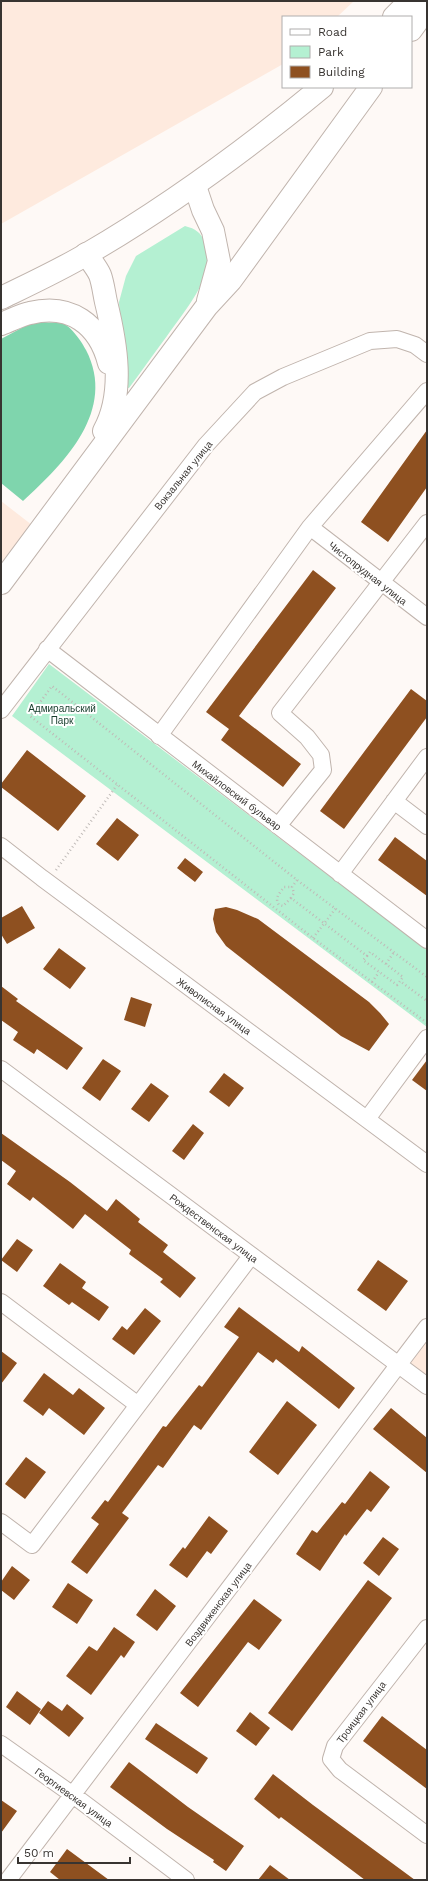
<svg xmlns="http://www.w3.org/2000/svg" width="428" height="1881" font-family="'Work Sans',sans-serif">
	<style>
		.built { fill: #feeade }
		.green { fill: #b4f0d2 }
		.forest { fill: #7fd5ad }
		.building { fill: #8e5020 }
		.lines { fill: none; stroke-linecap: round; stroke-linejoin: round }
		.street-casing { stroke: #c0b4ad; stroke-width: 18 }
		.secondary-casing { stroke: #c0b4ad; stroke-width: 24 }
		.highway-casing { stroke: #c0b4ad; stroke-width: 24 }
		.path { stroke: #bfbab7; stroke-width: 2.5; stroke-dasharray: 1 3; stroke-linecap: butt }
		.street { stroke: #fff; stroke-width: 16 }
		.secondary { stroke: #fff; stroke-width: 22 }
		.highway { stroke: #fff; stroke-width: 22 }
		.labels { text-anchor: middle; stroke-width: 4; stroke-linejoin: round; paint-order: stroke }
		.street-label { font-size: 10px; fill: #383431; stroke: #fff }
		.park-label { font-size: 10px; fill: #173d2c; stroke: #fff }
	</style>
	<rect width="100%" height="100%" fill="#fef9f6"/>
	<path class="built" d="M1 1H354L337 17H283V64L1 224Z
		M1 501 32 525 1 562Z
		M427 1337V1377L408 1362Z"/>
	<path class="green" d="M185 226C196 229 200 232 205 242 221 270 182 314 167 336 154 353 142 371 129 388H124L119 302 126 276 136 256Z
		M49 664 427 950V1027L12 716Z"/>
	<path class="forest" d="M44 322C49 323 57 322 62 323 71 326 82 342 86 350 117 410 65 463 23 501L1 483V339L29 324Z"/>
	<path class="building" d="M427 430V487L388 542 361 522Z
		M313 570 336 588 239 716 301 764 283 787 221 740 229 729 206 712Z
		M411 689 427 701V717L344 829 320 811Z
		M27 750 86 796 58 831 1 787V784Z
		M117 818 139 835 118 861 96 844Z
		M395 837 427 861V896L378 860Z
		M185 858 203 872 195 882 177 868Z
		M22 906 35 928 7 944 1 934V918Z
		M226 907 237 910 258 919 369 1002 380 1013 389 1024 369 1051 341 1036 226 946 216 932 213 919 215 909Z
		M59 948 86 968 70 989 43 969Z
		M1 986 18 999 16 1001 83 1048 67 1070 37 1049 34 1054 13 1040 18 1032 1 1020Z
		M131 997 152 1004 145 1027 124 1020Z
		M103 1059 121 1071 100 1101 82 1088Z
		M427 1060V1091L412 1080Z
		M224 1073 244 1088 229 1107 209 1092Z
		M151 1083 169 1096 149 1122 131 1109Z
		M193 1124 204 1133 184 1160 172 1151Z
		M1 1133 70 1182 107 1211 116 1199 140 1219 138 1222 168 1245 163 1252 196 1278 180 1298 160 1282 163 1279 129 1254 131 1250 85 1214 73 1229 33 1197 30 1201 7 1184 16 1171 1 1160Z
		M17 1239 33 1250 17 1272 1 1260Z
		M378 1260 408 1281 386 1311 357 1290Z
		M60 1263 86 1282 82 1288 109 1307 99 1321 72 1302 69 1305 43 1286Z
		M239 1307 299 1352 302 1346 355 1388 339 1409 276 1359 273 1363 258 1352 201 1430 194 1425 163 1468 158 1465 122 1513 129 1518 87 1574 71 1562 99 1524 91 1518 105 1500 108 1502 163 1426 166 1427 199 1385 202 1387 239 1337 224 1327Z
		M145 1308 161 1321 134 1355 112 1339 122 1326 127 1330Z
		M1 1351 17 1363 1 1384Z
		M44 1373 73 1395 79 1388 105 1408 84 1435 49 1408 43 1416 23 1401Z
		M287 1401 317 1425 278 1475 249 1452Z
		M391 1408 427 1438V1473L373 1429Z
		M26 1457 46 1472 25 1499 5 1484Z
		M370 1471 390 1487 371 1512 367 1509 346 1536 345 1534 320 1571 296 1554 312 1530 317 1533 342 1502 345 1504Z
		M209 1516 228 1531 211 1554 207 1551 187 1578 169 1565 183 1547 185 1549Z
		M383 1537 399 1549 379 1576 363 1563Z
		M12 1566 30 1580 14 1600 1 1590V1582Z
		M368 1580 392 1598 292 1731 268 1713Z
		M68 1583 93 1600 77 1624 52 1607Z
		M155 1589 176 1606 157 1631 136 1615Z
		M254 1599 282 1620 259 1650 248 1642 198 1707 180 1693Z
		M114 1627 135 1642 124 1658 121 1655 91 1695 66 1676 89 1646 97 1651Z
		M17 1691 41 1709 30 1725 6 1707Z
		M48 1701 62 1711 67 1704 84 1718 69 1737 39 1713Z
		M250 1712 270 1728 256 1746 236 1731Z
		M382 1716 427 1750V1789L363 1741Z
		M156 1723 208 1758 197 1774 145 1739Z
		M129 1762 188 1807 244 1846 226 1871 213 1862 214 1860 167 1829 110 1787Z
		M273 1774 313 1805 415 1880H365L281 1817 279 1819 254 1799Z
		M1 1800 17 1811 1 1833Z
		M67 1849 109 1880H60L50 1872Z
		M270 1865 290 1880H258Z"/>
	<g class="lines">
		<defs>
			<path id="street" d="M310 527 427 617
				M47 649 427 940
				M1 710 206 445 255 392 283 377 370 341 397 339 415 345 427 354
				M159 736 310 527 427 391
				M394 801 427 826
				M278 826 323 770 321 755 307 737 280 713 427 523
				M1 846 42 878 427 1164
				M340 874 427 757
				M1 1069 427 1386
				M367 1119 427 1038
				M1 1302 138 1405
				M1 1522 32 1545 251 1256
				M427 1628 335 1746 331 1759 340 1770 427 1835
				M1 1744 73 1795 186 1880
				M8 1880 427 1327"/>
			<path id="secondary" d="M411 30 427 8
				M195 186 203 210 213 231 219 261 208 301
				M86 254C91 261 97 268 100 275 103 283 104 293 106 302 116 343 125 393 104 431
				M1 324C10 321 20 315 30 313 70 303 99 324 109 363
				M1 583 207 306 231 280 371 87"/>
			<path id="highway" d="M394 17 410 1
				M1 298C30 284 60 270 87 254 171 205 247 149 322 87"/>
		</defs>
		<use href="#street" class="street-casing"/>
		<use href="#secondary" class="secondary-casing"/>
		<use href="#highway" class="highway-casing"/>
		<path class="path" d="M56 870 117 785
			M297 880 292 887 294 893 291 898 367 956 363 960 397 985 400 981 427 1001
			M291 898 283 906 279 905C274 898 280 893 284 887H292
			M313 938 336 908
			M367 956 370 952 403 977 400 981
			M386 964 394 952
			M372 982 379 972
			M427 1023 313 938 30 716 52 686 297 880 427 977"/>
		<use href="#street" class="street"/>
		<use href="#secondary" class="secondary"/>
		<use href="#highway" class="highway"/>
	</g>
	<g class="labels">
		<g class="street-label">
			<text transform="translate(183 475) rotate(-51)" y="4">Вокзальная улица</text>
			<text transform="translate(368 573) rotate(38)" y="4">Чистопрудная улица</text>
			<text transform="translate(237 795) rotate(37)" y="4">Михайловский бульвар</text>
			<text transform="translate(214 1006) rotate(36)" y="4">Живописная улица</text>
			<text transform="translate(214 1228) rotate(37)" y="4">Рождественская улица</text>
			<text transform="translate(218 1604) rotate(-53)" y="4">Воздвиженская улица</text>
			<text transform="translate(361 1712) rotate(-53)" y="4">Троицкая улица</text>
			<text transform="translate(74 1797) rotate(36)" y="4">Георгиевская улица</text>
		</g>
		<g class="park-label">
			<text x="62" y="712">Адмиральский<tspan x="62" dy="12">Парк</tspan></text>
		</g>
	</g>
	<rect width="428" height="1881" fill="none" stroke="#383431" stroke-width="4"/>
	<rect x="282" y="16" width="130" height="72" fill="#ffffff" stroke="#afaead"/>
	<rect x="290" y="29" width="20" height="6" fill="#ffffff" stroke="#afaead"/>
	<text x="318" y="36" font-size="12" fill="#383431">Road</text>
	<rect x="290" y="46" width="20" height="12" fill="#b4f0d2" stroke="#afaead"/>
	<text x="318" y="56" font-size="12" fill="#383431">Park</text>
	<rect x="290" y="66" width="20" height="12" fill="#8e5020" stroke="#afaead"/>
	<text x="318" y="76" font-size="12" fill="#383431">Building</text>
	<path d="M18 1857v6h112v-6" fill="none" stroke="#383431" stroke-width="2"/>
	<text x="24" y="1857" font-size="12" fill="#383431" stroke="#ffffff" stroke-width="3" paint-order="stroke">50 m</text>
</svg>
